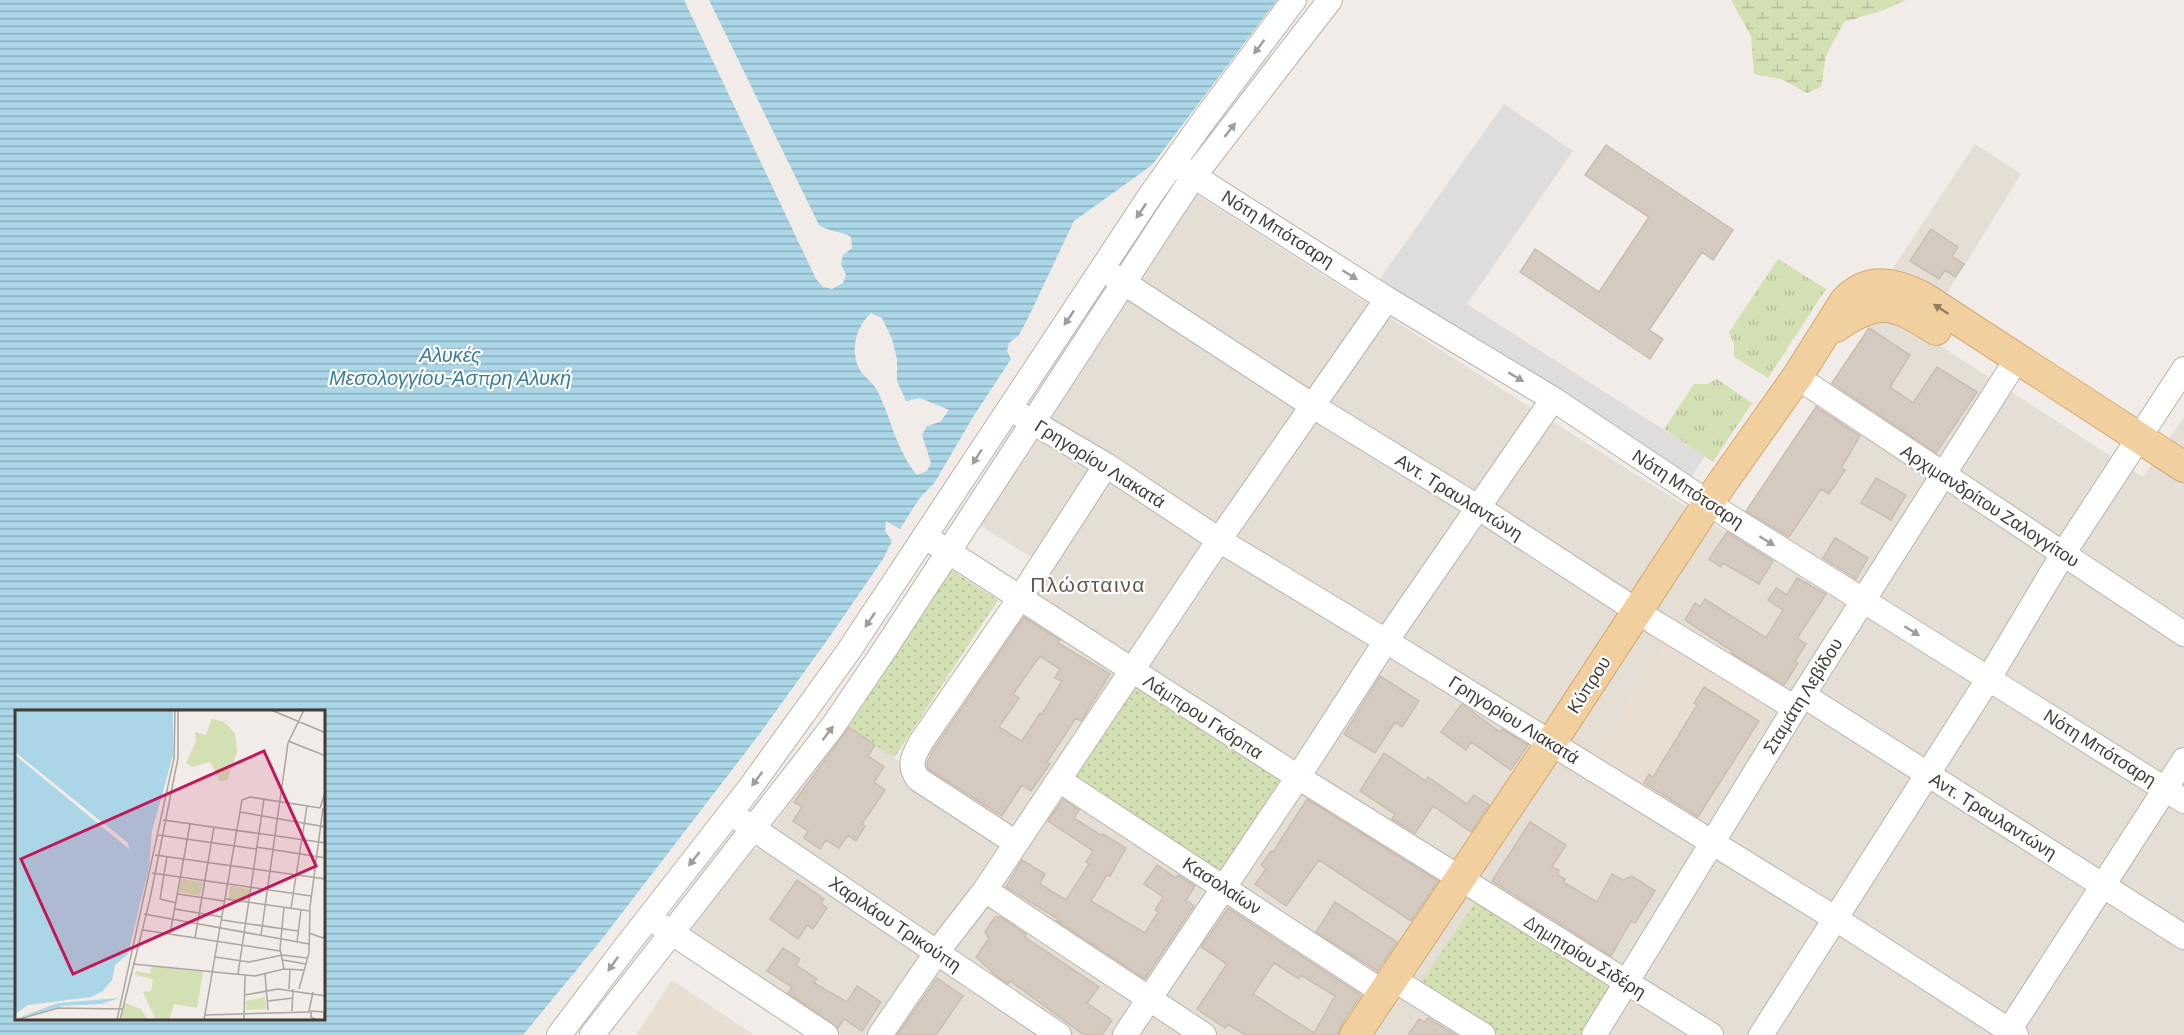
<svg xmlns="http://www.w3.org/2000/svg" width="2184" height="1035" font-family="Barlow,sans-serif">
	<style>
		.residential { fill: #e4ded5 }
		.education { fill: #e8dfd2 }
		.grass { fill: url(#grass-tufts) }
		.wetland { fill: url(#wetland-marsh) }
		.park { fill: url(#park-dots) }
		.parking { fill: #dfdddb }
		.water { fill: url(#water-rules); fill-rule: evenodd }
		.building { fill: #d4cac0; stroke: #cbbeb1; stroke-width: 1.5; fill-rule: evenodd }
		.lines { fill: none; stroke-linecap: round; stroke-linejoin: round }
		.minor-casing { stroke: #bbb3aa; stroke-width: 26 }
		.major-casing { stroke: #d4a971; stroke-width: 32 }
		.minor { stroke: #fff; stroke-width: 24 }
		.major { stroke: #f2cf9f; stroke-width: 30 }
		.oneway { fill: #a19e9a }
		.oneway2 { fill: #927e65 }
		.labels { text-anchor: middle; stroke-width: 4.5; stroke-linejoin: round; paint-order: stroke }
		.street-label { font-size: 18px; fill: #433c36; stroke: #fff }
		.water-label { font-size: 20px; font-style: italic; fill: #3b7e9a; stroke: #fff }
		.quarter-label { font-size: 21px; letter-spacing: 1.5px; fill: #64594f; stroke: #fff }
		.inset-road { fill: none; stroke: #aba6a0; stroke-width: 1.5 }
		.view { fill: #c2185b; fill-opacity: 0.15; stroke: #c2185b; stroke-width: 3 }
		.inset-edge { fill: none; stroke: #433c36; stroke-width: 3 }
	</style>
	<defs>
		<pattern id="grass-tufts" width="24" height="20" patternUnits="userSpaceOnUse" patternTransform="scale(1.5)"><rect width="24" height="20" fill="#d2e0b4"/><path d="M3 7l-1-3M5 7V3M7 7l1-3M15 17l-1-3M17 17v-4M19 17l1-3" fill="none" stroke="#b6c19b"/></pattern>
		<pattern id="wetland-marsh" width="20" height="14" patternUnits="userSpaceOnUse" patternTransform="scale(1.5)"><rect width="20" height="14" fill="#d2e0b4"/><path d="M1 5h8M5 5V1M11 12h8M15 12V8" fill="none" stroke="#b6c19b"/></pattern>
		<pattern id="park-dots" width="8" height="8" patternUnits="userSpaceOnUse" patternTransform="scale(1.5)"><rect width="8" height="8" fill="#d2e0b4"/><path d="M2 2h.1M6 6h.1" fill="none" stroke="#b6c19b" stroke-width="1.8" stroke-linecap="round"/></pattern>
		<pattern id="water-rules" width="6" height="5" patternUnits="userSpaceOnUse" patternTransform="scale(1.5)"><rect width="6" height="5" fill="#aad6e7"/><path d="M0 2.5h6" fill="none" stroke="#8cafbc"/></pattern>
	</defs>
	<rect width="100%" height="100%" fill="#f1ece7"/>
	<path class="residential" d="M1975 144 2021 174 1922 334 2143 477 2184 417V1035H836L684 932 750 846 757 850 845 724 913 771 1047 567 976 523 1196 194 1726 532 1728 530 1731 533 1903 275 1893 268Z"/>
	<path class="education" d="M1667 640 1773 707 1699 825 1591 758Z
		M672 980 754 1035H636Z"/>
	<path class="grass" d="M1778 259 1826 289 1768 378 1734 357V344L1729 332Z
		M1717 379 1752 403 1713 462 1664 429 1694 384H1707Z"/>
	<path class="wetland" d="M1731 0H1906L1884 10 1844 22 1826 56 1821 87 1807 93 1781 79 1754 74 1751 36Z"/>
	<path class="park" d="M948 568 998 600 894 758 845 724Z
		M1135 683 1284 780 1220 873 1073 776Z
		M1478 898 1614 982 1581 1035H1493L1417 988Z"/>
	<path class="parking" d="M1504 104 1573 151 1467 304 1705 456 1686 485 1374 287Z"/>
	<path class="water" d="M0 0H684L816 279 823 287 832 289 843 283 846 275 841 264 843 255 852 248 851 237C839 230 831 233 819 225L709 0H1277L1152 165 1074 221 1028 318 1019 335 1009 343 1007 351 1011 359 973 417 935 482 919 499 900 529 886 521 885 531 892 541 883 559 828 639 758 736 602 939 523 1035H0ZM871 313 882 318 892 339 897 359V381L906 401 920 398 949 410 940 422 927 426 922 435 931 463 927 471 917 475C896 450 891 418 877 390 871 379 859 375 856 360 852 343 858 325 871 313ZM16 711H324V1018H16Z"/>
	<path class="building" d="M1606 145 1733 230 1713 260 1702 252 1649 330 1663 339 1650 359 1520 272 1535 249 1599 292 1649 217 1585 175Z
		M1931 229 1958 247 1952 256 1964 264 1955 277 1945 270 1939 279 1910 261Z
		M1869 328 1910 355 1890 387 1913 403 1937 367 1977 392 1936 453 1832 383Z
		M1816 407 1860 436 1841 468 1845 470 1829 494 1821 489 1789 537 1746 511Z
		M1876 478 1906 495 1891 520 1861 503Z
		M1727 532 1773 561 1759 584 1723 563 1721 567 1709 559Z
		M1835 538 1868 558 1856 579 1823 558Z
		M1797 578 1826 594 1797 638 1806 644 1795 661 1798 663 1784 685 1731 653 1732 651 1685 620 1695 603 1700 607 1705 599 1766 638 1783 610 1768 600 1776 588 1787 595Z
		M1024 617 1060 640 1058 643 1110 674 1081 721 1076 718 1047 762 1050 764 1031 791 1022 785 1002 816 928 769 927 763 933 750ZM1040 656 1060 669 1055 678 1062 681 1042 714 1040 713 1022 741 999 727 1019 698 1013 694Z
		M1380 676 1419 701 1402 727 1395 722 1375 753 1344 734Z
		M1704 687 1759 721 1698 817 1644 783 1649 774 1653 777 1697 705 1694 703Z
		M1462 704 1500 732 1502 729 1528 745 1511 770 1471 742 1466 750 1441 732Z
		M849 727 875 745 868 756 884 767 874 782 885 790 862 824 865 826 856 841 848 835 839 848 826 840 820 849 804 838 808 831 793 821 802 807 794 802Z
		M1384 753 1426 781 1428 777 1467 804 1474 795 1489 805 1471 832 1433 806 1415 833 1392 819 1395 814 1360 791Z
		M1063 799 1079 810 1074 818 1102 836 1103 834 1126 848 1110 876 1107 875 1091 901 1145 933 1158 912 1155 910 1163 897 1144 884 1157 865 1176 878 1178 875 1195 886 1186 900 1194 906 1145 979 1057 921H1061L1006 887 1022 860 1045 874 1040 884 1066 900 1089 864 1086 862 1093 851 1048 821Z
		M1307 799 1438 881 1411 921 1319 860 1286 906 1255 884 1266 869 1261 865 1271 851 1273 852Z
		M1530 822 1566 845 1552 867 1559 870 1558 875 1565 879 1563 882 1597 902 1612 874 1623 880 1632 876 1655 891 1635 923 1631 921 1611 956 1492 881Z
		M797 880 824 899 821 903 827 908 813 929 807 925 798 939 770 919Z
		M1335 902 1397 942 1377 971 1316 932Z
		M1228 908 1361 995 1341 1025 1338 1035H1245L1228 1024 1225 1028 1197 1009 1227 964 1201 947ZM1274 963 1299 979 1301 975 1335 996 1314 1033 1253 994Z
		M995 917H1000L1026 934 1025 937 1099 987 1087 1003 1112 1020 1102 1035H1084L1010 981 1008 984 994 974 976 957 989 938 985 932Z
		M783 948 800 959 796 965 817 979 814 983 847 1002 857 986 881 1002 862 1031 844 1019 838 1028 788 993 792 987 767 971Z
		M937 978 963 996 936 1035H897Z
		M1428 1018 1456 1035H1408L1419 1019 1425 1022Z"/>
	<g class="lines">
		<defs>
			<path id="minor" d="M1181 168 1387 299 1553 399 1728 516 2184 801
				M1112 275 1313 406 1479 508 1657 624 1795 708
				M1797 377 2184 634
				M1019 414 1106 465 1219 540 1386 641 1836 919 2016 1035
				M935 543 1298 777 1711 1035
				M1803 695 2184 937
				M1059 780 1384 993
				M742 821 1059 1035
				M1016 843 918 779C908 765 913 756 921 742L1020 598 1106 465
				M985 890 1204 1035
				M660 925 826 1035
				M1393 979 1483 1035
				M559 1035 621 953 749 789 848 652 1152 193 1204 120 1294 0
				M592 1035 833 726 887 646 1170 212 1194 176 1330 0
				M880 1035 937 952 985 890 1219 540 1387 299
				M1125 1035 1298 777 1386 641 1553 399
				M1594 1035 1803 695 2017 359
				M1761 1035 1989 678 2063 554 2184 369
				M2006 1035 2184 760"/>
			<path id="major" d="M1836 327C1878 297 1895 303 1936 330
				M1355 1035 1551 743 1708 503 1797 377 1845 301C1869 276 1896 283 1923 297L2184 467"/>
		</defs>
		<use href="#minor" class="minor-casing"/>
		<use href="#major" class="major-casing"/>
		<use href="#minor" class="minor"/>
		<use href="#major" class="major"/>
	</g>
	<defs><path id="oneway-solid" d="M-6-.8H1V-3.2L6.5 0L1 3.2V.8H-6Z" transform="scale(1.5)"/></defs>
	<g class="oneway">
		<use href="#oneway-solid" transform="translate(1259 47) rotate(127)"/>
		<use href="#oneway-solid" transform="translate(1230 130) rotate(-52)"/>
		<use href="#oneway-solid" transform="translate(1141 211) rotate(124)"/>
		<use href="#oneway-solid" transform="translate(1350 275) rotate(32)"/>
		<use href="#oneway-solid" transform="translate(1069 318) rotate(124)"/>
		<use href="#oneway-solid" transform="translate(1516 377) rotate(31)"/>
		<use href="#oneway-solid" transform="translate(977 457) rotate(123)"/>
		<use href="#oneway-solid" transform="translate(1767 541) rotate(32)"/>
		<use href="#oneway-solid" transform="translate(870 620) rotate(124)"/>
		<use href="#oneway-solid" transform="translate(1912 631) rotate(32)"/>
		<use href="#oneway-solid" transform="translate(828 733) rotate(-53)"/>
		<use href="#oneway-solid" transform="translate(757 779) rotate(127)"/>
		<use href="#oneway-solid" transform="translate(694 859) rotate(128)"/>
		<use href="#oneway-solid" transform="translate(613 964) rotate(125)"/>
	</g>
	<use class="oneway2" href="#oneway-solid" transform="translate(1941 309) rotate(-147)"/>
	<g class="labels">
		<g class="street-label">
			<text transform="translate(1278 229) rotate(32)" y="6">Νότη Μπότσαρη</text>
			<text transform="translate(1100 464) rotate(32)" y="6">Γρηγορίου Λιακατά</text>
			<text transform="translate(1688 489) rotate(33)" y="6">Νότη Μπότσαρη</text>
			<text transform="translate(1459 497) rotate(32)" y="6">Αντ. Τραυλαντώνη</text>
			<text transform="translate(1990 506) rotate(33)" y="6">Αρχιμανδρίτου Ζαλογγίτου</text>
			<text transform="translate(1589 685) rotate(-57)" y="6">Κύπρου</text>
			<text transform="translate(1803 696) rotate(-58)" y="6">Σταμάτη Λεβίδου</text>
			<text transform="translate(1203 717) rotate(33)" y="6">Λάμπρου Γκόρπα</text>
			<text transform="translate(1514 720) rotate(32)" y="6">Γρηγορίου Λιακατά</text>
			<text transform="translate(2100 748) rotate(32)" y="6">Νότη Μπότσαρη</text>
			<text transform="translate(1993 816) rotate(32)" y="6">Αντ. Τραυλαντώνη</text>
			<text transform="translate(1222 886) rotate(33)" y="6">Κασολαίων</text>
			<text transform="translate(895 924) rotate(34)" y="6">Χαριλάου Τρικούπη</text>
			<text transform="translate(1585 957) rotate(32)" y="6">Δημητρίου Σιδέρη</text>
		</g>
		<g class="water-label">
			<text x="450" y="362">Αλυκές<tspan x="450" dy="23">Μεσολογγίου-Άσπρη Αλυκή</tspan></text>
		</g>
		<g class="quarter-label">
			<text x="1088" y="592">Πλώσταινα</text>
		</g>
	</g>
	<g transform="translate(15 710)">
		<rect width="310" height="310" fill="#f1ece7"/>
		<path d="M197 9 209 12 220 23 222 42 212 70 205 71 195 52 177 57 171 53 181 31 180 22 191 25Z" fill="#d2e0b4"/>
		<path d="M166 169 188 172 185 186 164 182ZM215 176 235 179 233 192 213 189ZM137 256 188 262 182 298 159 294 154 310H141L128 282 136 281 138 269 120 265 121 261 135 264ZM250 287 251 299 231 300V291Z" fill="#d2e0b4"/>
		<path d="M110 293 126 299 133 310H106Z" fill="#d2e0b4"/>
		<path d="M0 0H158V45L137 121 134 157 113 244 100 255 97 270 88 281 76 287 13 295 0 304V45L114 139 113 133 0 42ZM104 288 86 294 47 296 0 309 43 293Z" fill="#aad6e7"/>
		<path class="inset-road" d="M256 0 311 23M273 31 311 46M225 102 311 117M148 110 311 133M143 125 241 139M241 137 311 148M140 145 311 169M152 146 145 189 161 193M137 163 296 186M163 184 209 191M211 189 295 201M276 198 292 96M160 199 207 207M129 204 294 234M207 210 283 221M128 220 265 241M294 223 308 228 311 223M155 224 175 114M246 225 273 33 289 0M180 228 199 117M282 232 286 200M200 247 234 252 267 245 292 248M268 250 291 254M118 254 240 266 269 259 289 260M269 259 265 239 269 197M223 264 249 89M250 264 253 300M274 279 275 259M284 279 294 243 295 197 308 98M230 285 263 279 311 286M253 291 278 288M277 301 278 279M294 301 298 282M190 305 295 302M1 310 43 298 107 299M102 310 159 48 160 0M105 310 135 189 163 48V0M189 310 227 90 235 87 305 98 311 80M229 310 230 265M302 310 296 307V301L309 302V310"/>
		<path class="view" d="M249 41 301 156 58 264 6 149Z"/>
		<rect width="310" height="310" class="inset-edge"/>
	</g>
</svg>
